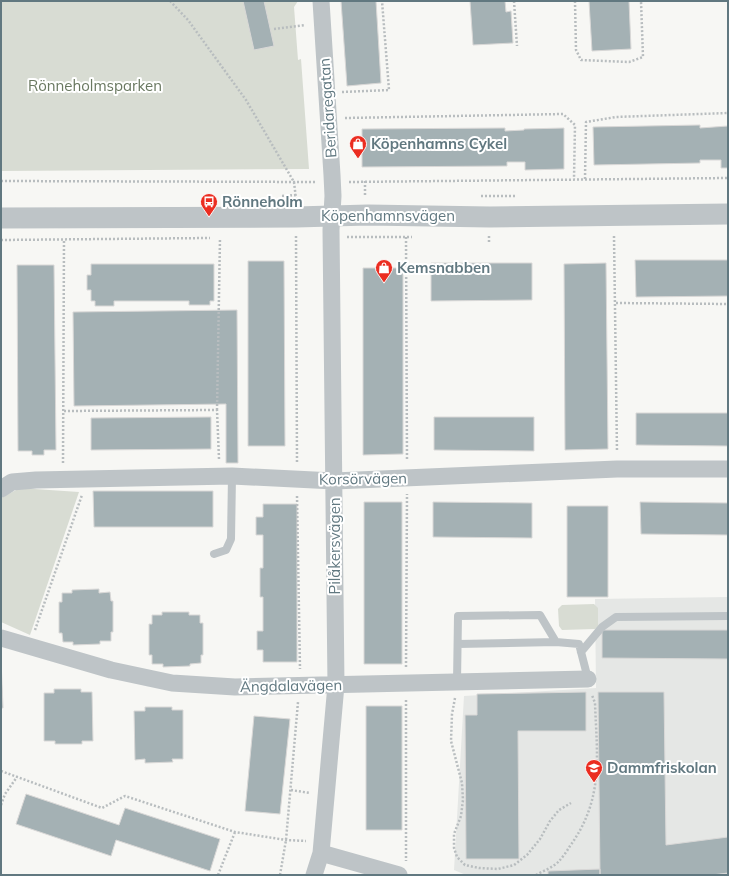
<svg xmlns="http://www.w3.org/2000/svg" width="729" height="876" font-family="Mulish,sans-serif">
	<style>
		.built { fill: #e5e7e5 }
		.green { fill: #d8dcd3 }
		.building { fill: #a4b1b4; stroke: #d9d8d7 }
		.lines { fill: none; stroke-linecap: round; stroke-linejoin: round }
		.path { stroke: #b8bdbf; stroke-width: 2.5; stroke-dasharray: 2 2; stroke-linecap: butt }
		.service { stroke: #bec4c7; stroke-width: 8 }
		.minor { stroke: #bec4c7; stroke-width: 17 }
		.tertiary { stroke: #bec4c7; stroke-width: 21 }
		.labels { text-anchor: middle; stroke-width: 4; stroke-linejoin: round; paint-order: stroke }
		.park-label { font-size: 15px; fill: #697860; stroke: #fff }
		.street-label { font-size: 15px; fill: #617880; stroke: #fff }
		.poi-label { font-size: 15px; font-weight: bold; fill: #617880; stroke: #fff; text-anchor: start }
	</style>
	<rect width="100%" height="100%" fill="#f7f7f4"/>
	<path class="built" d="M728 597V875H466L454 870 464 696 596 688 595 599Z"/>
	<path class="green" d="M1 1H298L294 7 298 60 301 59 309 169 1 171Z
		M20 488 79 492 30 635 1 622V498Z
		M594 604 598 608V626L595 629 562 630 559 626 558 609 562 605Z"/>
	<path class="building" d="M243 1H264L274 46 254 50Z
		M341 1H376L381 83 347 86Z
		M470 1H505L506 12 511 11 513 43 473 45Z
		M589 1H629L631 49 592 51Z
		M700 125V128L728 126V168H721V160H700V163L594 165 593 127Z
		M505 128V131L524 130V129L564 128V169L525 170V162H507V166L362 167V129Z
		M635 260H728V296L636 297Z
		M248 261H284L285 446H248Z
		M431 263H532V300L431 301Z
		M606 263 608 449 565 450 564 264Z
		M91 264H214V301H210V305H189V301H114V306H95V301H91V290H87V275H91Z
		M17 265H54L56 450H44V455H32V451H18Z
		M363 268H403V454L363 455Z
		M237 310 238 463H226V404L74 406 73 312Z
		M636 413H728V446L636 445Z
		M211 417V449L91 450V418Z
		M434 417H534V451L434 450Z
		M93 491H213V527H94Z
		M364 502H402V664H364Z
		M433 502 532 503V538L433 537Z
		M640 502 728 503V535L641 534Z
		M263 504H297V662H263V650H257V631H263V597H260V568H263V535H256V517H263Z
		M567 506H608V597H567Z
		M99 589V593L110 592 111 601H113V632H111V641H100V644L73 645V642H63L62 633H59V602H62V593H72V590Z
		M162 612H189V615H200V623H203V655H201V663L190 664V666L163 667V664H152V655H149V624H152V615H162Z
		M602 630H728V659L602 658Z
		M1 660 3 708H1Z
		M54 689H81V692H92L93 741H82V744H55V741H44V693H54Z
		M586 692V731H518L519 859H466L465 715H477V694Z
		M598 692H664L666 845 728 837V873L712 875H600Z
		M366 706H402V830H366Z
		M145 707H172V710H183V759H172L173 762 145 763V759L135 760 134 711H145Z
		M254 716 290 719 280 814 245 811Z
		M26 794 119 825 125 808 220 839 210 871 116 840 111 856 16 824Z
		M600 869V875H548V871Z"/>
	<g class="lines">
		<path class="path" d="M170 1 188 20 246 100 294 182 296 199
			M514 1 517 46
			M575 1 576 50 581 60 629 62 643 57 641 1
			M274 29 305 25
			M342 92 389 90 382 1
			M345 118 563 114 575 125 574 179
			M585 179 586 122 616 117 728 113
			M1 181 316 182
			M365 181V197
			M349 182 728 178
			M282 196 296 195
			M481 196H516
			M296 236 297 463
			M489 236V244
			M614 236 617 452
			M347 237H412
			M406 237 407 461
			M1 240 210 238
			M616 303 728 304
			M217 410 220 238
			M64 411 217 410 219 459
			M63 463 64 240
			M297 496 300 669
			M35 630 82 495
			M406 667 407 494
			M455 698 452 714 451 741 462 783 463 800 461 816 454 834V848L457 857 465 865 479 868 498 869 514 865 527 855 540 839 550 821 559 810 571 803
			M406 700V861
			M1 771 102 808 125 796 235 832 286 840 306 841
			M291 790 310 793
			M1 805 5 794 17 777
			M218 875 235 832
			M280 875 286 840 298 702
			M536 875C543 871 554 867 559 861 563 857 567 851 570 846 604 799 597 757 595 703L592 695"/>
		<path class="service" d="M214 554 226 550 231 539 232 476
			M556 642 579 644 588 679
			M581 652 602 627 616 617 728 616
			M457 682 458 616 540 615 556 642 458 644"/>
		<path class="minor" d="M1 489 12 482 36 480 232 476 334 481 617 469H728
			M1 638 111 670 172 683 235 687 588 679
			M321 853 399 875
			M314 875 321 853 336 685 331 230 333 196 332 175 321 1"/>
		<path class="tertiary" d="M1 218 296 217 368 215 490 217 728 214"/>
	</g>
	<defs>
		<symbol id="shop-pin" viewBox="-11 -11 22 30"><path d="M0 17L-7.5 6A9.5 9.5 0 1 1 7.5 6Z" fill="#eb2d21" stroke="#fff"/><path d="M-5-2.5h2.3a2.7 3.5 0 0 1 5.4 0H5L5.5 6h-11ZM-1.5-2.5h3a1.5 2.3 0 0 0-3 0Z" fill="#fff"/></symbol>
		<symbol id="bus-pin" viewBox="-11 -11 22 30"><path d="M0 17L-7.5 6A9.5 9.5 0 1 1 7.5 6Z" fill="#eb2d21" stroke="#fff"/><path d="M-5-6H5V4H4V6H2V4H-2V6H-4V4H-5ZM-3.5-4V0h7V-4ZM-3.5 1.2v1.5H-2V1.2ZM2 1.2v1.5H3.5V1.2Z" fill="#fff"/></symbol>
		<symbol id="school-pin" viewBox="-11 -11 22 30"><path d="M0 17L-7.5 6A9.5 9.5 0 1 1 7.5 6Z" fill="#eb2d21" stroke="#fff"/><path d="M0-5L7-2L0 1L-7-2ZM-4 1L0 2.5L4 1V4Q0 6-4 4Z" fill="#fff"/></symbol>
	</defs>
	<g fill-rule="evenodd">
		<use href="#shop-pin" x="348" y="134" width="20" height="27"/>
		<use href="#bus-pin" x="199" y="192" width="20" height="27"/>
		<use href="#shop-pin" x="374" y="258" width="20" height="27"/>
		<use href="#school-pin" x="584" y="758" width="20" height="27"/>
	</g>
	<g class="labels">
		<g class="park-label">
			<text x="95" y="91">Rönneholmsparken</text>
		</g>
		<g class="street-label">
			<text transform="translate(328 108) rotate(-94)" y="5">Beridaregatan</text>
			<text x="388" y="221">Köpenhamnsvägen</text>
			<text transform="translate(363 479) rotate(-1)" y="5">Korsörvägen</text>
			<text transform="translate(335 546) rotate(-90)" y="5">Pilåkersvägen</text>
			<text transform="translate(291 686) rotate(-1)" y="5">Ängdalavägen</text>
		</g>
		<g class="poi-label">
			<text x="371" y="149">Köpenhamns Cykel</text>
			<text x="222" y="207">Rönneholm</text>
			<text x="397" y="273">Kemsnabben</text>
			<text x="607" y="773">Dammfriskolan</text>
		</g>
	</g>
	<rect width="729" height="876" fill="none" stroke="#617880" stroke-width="4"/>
</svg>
